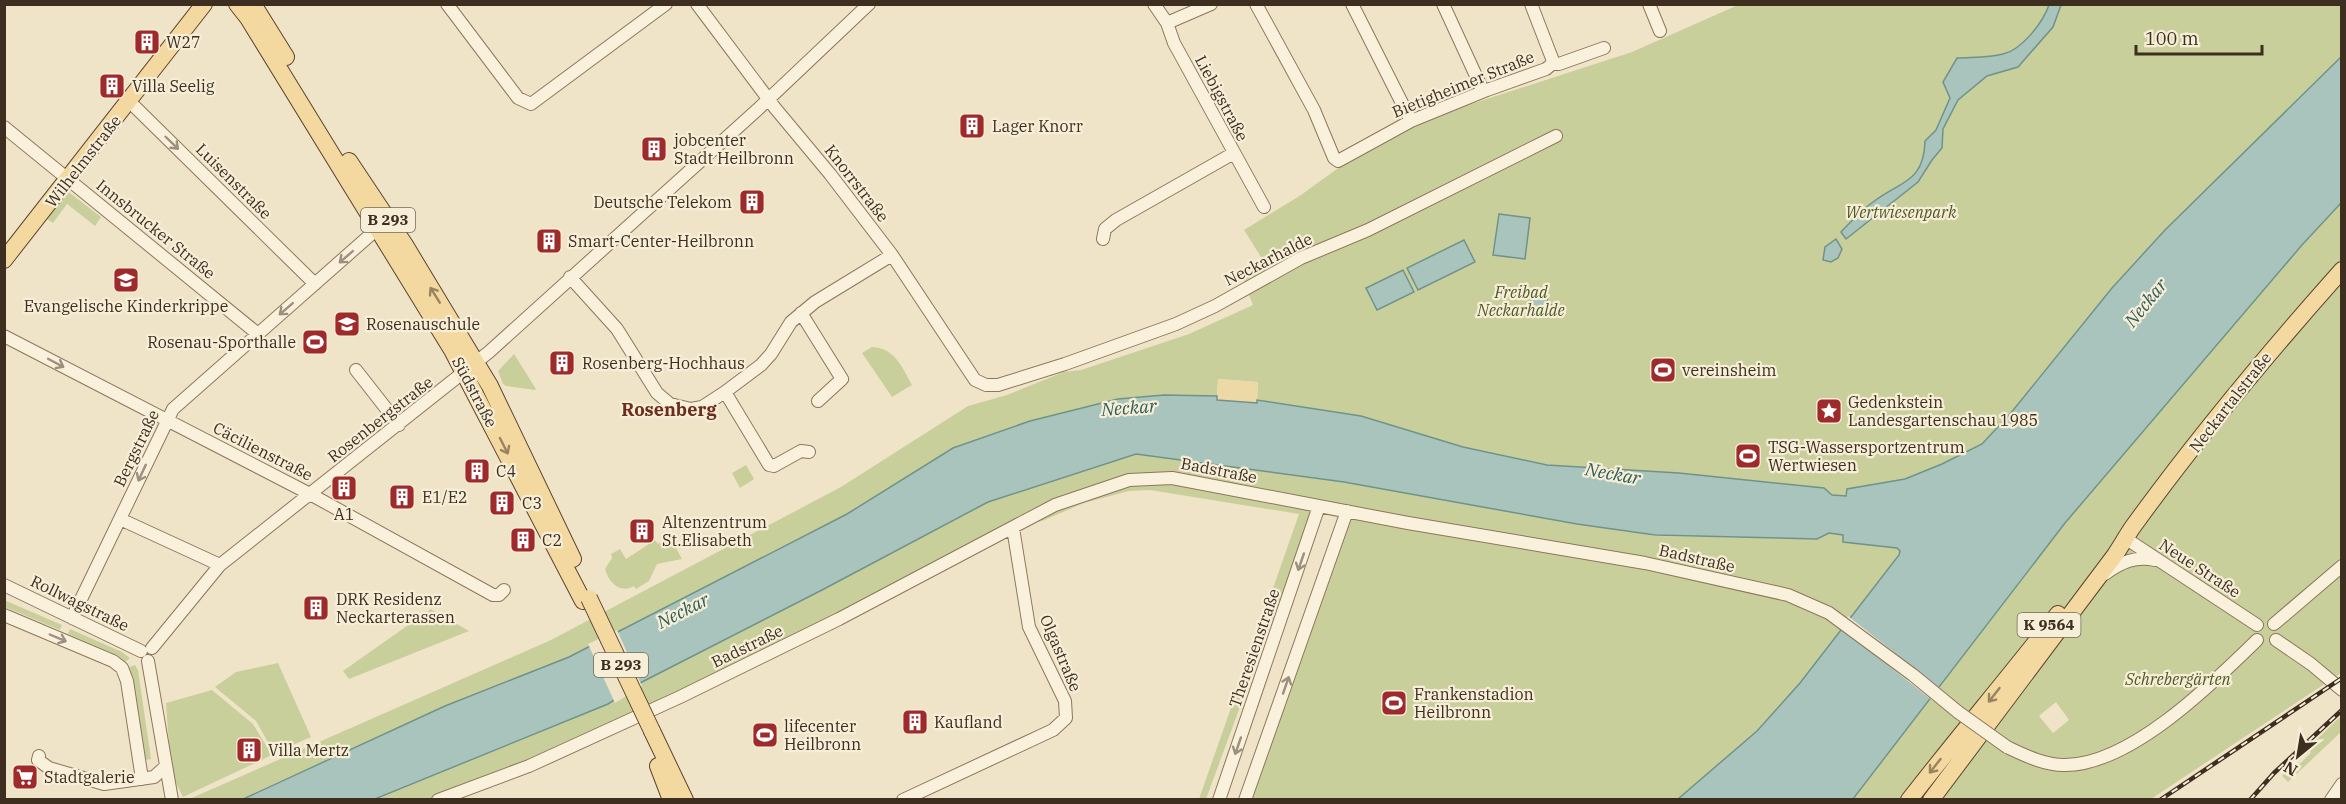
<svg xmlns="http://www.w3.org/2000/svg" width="2346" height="804" font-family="'IBM Plex Serif',serif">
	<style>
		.green { fill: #c9cf9b; fill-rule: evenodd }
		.sand { fill: #ecd9a5 }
		.water { fill: #a9c4bc; stroke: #6f938a; stroke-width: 1.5 }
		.pier { fill: #f0e4c8 }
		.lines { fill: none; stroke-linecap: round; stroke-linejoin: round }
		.minor-casing { stroke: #8d765c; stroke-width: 14 }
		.major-casing { stroke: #5b4430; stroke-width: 18 }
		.minor { stroke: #faf1dc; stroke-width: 12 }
		.major { stroke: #f3d9a0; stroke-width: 16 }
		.rail-casing { stroke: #3d2e20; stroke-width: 4.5 }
		.rail { stroke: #f7eed8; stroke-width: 2; stroke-dasharray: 7; stroke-linecap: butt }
		.minor-bridge-casing { stroke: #8d765c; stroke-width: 14; stroke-linecap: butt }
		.major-bridge-casing { stroke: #5b4430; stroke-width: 18; stroke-linecap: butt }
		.minor-bridge { stroke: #faf1dc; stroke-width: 12 }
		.major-bridge { stroke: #f3d9a0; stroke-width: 16 }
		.oneway { stroke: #9c907e }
		.oneway2 { stroke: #988460 }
		.labels { text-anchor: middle; stroke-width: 4.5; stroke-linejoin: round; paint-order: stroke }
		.shield { fill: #f7eed8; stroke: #756857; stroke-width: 1.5 }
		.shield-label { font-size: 15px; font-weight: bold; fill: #3d2e20 }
		.poi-label { font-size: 16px; fill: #3d2e20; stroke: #f7eed8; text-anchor: start }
		.street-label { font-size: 16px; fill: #3d2e20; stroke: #f7eed8 }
		.park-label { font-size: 16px; font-style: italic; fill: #4d5a26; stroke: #f7eed8 }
		.water-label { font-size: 18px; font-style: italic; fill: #2f5d5a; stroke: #f7eed8 }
		.neighbourhood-label { font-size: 18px; font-weight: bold; fill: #6b2e1e; stroke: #f7eed8 }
	</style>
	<rect width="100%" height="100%" fill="#f0e4c8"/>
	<path class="green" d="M1738 5H2341V57L2165 230 2112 288 2010 414 1982 444 1942 464 1905 479 1847 489 1846 496 1832 495 1824 488 1679 473 1547 465 1463 447 1361 416 1257 400 1258 382 1218 379 1217 396 1164 395 1118 399 1030 421 953 448 847 514 569 657 445 706 241 799 187 800 551 640 841 487 968 406 1007 395 1064 372 1081 370 1189 334 1253 305 1243 280 1266 265 1244 230 1301 195 1341 166 1422 120 1632 52Z
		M66 190 101 217 95 226 67 204 53 223 44 217Z
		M2341 203V673L2151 799 1853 800 2065 523 2302 245ZM2056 702 2069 720 2053 733 2039 716Z
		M872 347C895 348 902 367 912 385L892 397 862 353Z
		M514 354 536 389 535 390 506 386 503 384 498 371Z
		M1136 454 1344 482 1656 536 1817 539 1829 533 1844 535 1843 542 1896 548 1900 551 1899 555 1800 683 1757 731 1678 799H1251L1350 520 1312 512 1206 799H1199L1299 514 1150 490 1129 491 1084 503 1042 521 1005 529 841 613 652 703 524 761 431 799 375 800 608 704 642 682 822 590 988 502Z
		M746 465 754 479 740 488 732 473Z
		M670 537 682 559 657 564 649 581 636 589 634 586C620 594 609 583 605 569L612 558 611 554 620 549 626 559 655 540 658 544Z
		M4 600 62 625 60 630 5 607Z
		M431 609 469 631 349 679 343 671Z
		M70 629 122 652 130 658 125 662 117 655 68 634Z
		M278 663 311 737 274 753 256 721 215 687 236 672Z
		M135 665 138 670 151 759 145 760 133 680 129 667Z
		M212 690 253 724 272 755 183 797 171 773 166 703Z
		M2341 716V732L2288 782 2282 776 2286 771 2289 774 2311 753 2308 748Z"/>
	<path class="sand" d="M1218 379 1258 382 1257 403 1217 400Z"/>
	<path class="water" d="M2049 5H2061L2053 27 2018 67 1987 76 1958 100 1943 129 1942 148 1932 160 1918 182 1846 239 1841 232C1851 222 1861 210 1873 202 1900 181 1924 183 1925 141L1936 130 1950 98 1943 82 1957 58C1972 57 1989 58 2003 54 2022 50 2043 22 2049 5Z
		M2341 57V203L2302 245 2065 523 1853 799H1678L1757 731 1800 683 1899 555 1900 551 1897 548 1843 542V535L1829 533 1817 539 1655 535 1577 524 1344 482 1136 454 988 502 822 590 642 682 608 704 375 799 241 800 445 706 569 657 847 514 953 448 1030 421 1118 399 1164 395 1217 396V400L1257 403V400L1361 416 1463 447 1547 465 1679 473 1824 488 1832 495 1846 496 1847 489 1905 479 1942 464 1982 444 2010 414 2112 288 2165 230Z
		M1499 214 1530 218 1525 259 1493 255Z
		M1836 239 1842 249 1838 258 1831 262 1823 260 1825 247Z
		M1464 240 1475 262 1418 290 1407 268Z
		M1403 270 1414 292 1377 310 1366 288Z
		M1532 291 1548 293 1547 304 1552 305 1550 316 1540 314V308L1530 307Z"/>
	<path class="pier" d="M1848 616 1941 689 1933 701 1840 627Z
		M617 630 642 686 615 703 588 644Z"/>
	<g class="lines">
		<defs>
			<path id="minor" d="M447 4 518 98 531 104 666 4
				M697 4 775 108 830 174 892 255 975 380 986 385H998L1065 364 1176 324 1215 306 1301 258 1368 230 1556 136
				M1154 4 1167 23 1174 43 1264 207
				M1256 4 1314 110 1334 158 1338 161 1411 121 1487 90 1546 69 1552 64H1559L1604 48
				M1352 4 1411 121
				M1443 4 1483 91
				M1531 4 1553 61 1552 64
				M1649 4 1660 31
				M1167 23 1211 4
				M130 102 315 284
				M4 127 258 334
				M1103 239 1105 229 1116 220 1234 153
				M570 277 617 329 657 393 670 404 691 409 702 407 725 392 761 365 771 354 791 322 815 302 892 255
				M801 313 842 379 818 401
				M4 336 310 494 493 595H499L504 590
				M356 370 399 425
				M725 392 769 465 774 466 801 451 809 452
				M120 519 220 565
				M2125 538 2257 625
				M2105 574C2121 562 2135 556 2155 560
				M4 585 141 651
				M4 615 113 661 122 668 127 681 142 779
				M72 618 173 409 377 229
				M2274 624 2342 566
				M2276 640 2311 664 2342 690
				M152 648 220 565 489 352 757 110 869 4
				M148 661 172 800
				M2007 747C2024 755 2044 765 2064 765 2129 766 2212 684 2257 640
				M39 756 38 760 49 768 104 784 154 777 165 767
				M438 800 529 766 680 697 839 619 1055 505 1129 480 1172 478 1408 523 1645 563 1788 595 1829 613 1913 675 1958 712
				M903 800 1053 730 1066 718 1065 701 1029 627 1013 528
				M1219 800 1319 506
				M1245 800 1347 511
				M2331 800 2342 784"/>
			<path id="major" d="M237 4 248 18 452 350 583 601
				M253 4 286 57
				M349 161 405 245 490 386 573 559
				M4 260 204 4
				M652 731 685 800
				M658 766 671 800
				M1909 800C1958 737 2009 677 2058 614
				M1931 800 2115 555C2121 546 2126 537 2132 528 2197 438 2268 353 2342 270"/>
		</defs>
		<use href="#minor" class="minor-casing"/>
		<use href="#major" class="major-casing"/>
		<use href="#minor" class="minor"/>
		<use href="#major" class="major"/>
		<defs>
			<path id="rail" d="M2160 800 2342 678
				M2250 800 2274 773 2342 710"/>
		</defs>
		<use href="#rail" class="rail-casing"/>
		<use href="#rail" class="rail"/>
		<defs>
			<path id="minor-bridge" d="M1958 712 2007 747"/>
			<path id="major-bridge" d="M589 598 652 731"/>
		</defs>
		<use href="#minor-bridge" class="minor-bridge-casing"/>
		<use href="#major-bridge" class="major-bridge-casing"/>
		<use href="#minor-bridge" class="minor-bridge"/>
		<use href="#major-bridge" class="major-bridge"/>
	</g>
	<defs><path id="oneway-shaft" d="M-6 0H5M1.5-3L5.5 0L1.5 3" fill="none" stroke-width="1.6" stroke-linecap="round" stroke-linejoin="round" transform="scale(1.5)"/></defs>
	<g class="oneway">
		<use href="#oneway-shaft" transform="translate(172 143) rotate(44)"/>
		<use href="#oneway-shaft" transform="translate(346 257) rotate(139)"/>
		<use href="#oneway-shaft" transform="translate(286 309) rotate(139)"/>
		<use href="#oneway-shaft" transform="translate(56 363) rotate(28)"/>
		<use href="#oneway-shaft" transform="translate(142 473) rotate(115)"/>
		<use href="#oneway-shaft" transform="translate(1301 562) rotate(109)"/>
		<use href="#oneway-shaft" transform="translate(58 638) rotate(23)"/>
		<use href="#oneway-shaft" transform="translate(1286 685) rotate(-71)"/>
		<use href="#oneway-shaft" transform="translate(1238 746) rotate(109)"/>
	</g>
	<g class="oneway2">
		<use href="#oneway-shaft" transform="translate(435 295) rotate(-122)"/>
		<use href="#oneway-shaft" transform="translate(504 446) rotate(63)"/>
		<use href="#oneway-shaft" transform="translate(1994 695) rotate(128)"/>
		<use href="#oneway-shaft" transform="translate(1935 766) rotate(128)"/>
	</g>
	<defs>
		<symbol id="building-square" viewBox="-11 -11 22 22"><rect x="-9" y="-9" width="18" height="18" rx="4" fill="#9e2a2b" stroke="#f7eed8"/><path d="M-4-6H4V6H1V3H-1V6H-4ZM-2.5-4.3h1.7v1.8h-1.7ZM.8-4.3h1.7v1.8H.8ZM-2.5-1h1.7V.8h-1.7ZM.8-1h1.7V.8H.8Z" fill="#fff"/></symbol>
		<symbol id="school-square" viewBox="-11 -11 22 22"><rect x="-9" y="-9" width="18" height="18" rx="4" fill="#9e2a2b" stroke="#f7eed8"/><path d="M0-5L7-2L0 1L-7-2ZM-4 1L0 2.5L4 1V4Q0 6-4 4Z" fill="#fff"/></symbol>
		<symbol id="stadium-square" viewBox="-11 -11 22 22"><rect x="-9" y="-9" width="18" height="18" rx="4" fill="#9e2a2b" stroke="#f7eed8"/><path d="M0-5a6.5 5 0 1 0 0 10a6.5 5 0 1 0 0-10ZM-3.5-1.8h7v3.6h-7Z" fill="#fff"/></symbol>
		<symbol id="sight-square" viewBox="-11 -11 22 22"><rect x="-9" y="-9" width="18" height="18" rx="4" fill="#9e2a2b" stroke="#f7eed8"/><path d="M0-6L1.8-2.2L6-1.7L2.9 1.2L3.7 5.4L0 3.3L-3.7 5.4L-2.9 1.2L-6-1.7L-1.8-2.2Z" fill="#fff"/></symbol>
		<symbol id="supermarket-square" viewBox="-11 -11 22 22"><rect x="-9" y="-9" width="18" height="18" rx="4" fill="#9e2a2b" stroke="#f7eed8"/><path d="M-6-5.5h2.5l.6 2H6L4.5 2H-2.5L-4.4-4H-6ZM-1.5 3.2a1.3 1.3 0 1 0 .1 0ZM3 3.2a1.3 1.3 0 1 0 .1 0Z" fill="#fff"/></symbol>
	</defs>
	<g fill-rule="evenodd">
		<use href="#building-square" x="132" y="27" width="30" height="30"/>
		<use href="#building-square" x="97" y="71" width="30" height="30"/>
		<use href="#building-square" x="957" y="111" width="30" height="30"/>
		<use href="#building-square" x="639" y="134" width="30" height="30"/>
		<use href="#building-square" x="737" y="187" width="30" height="30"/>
		<use href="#building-square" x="534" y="226" width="30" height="30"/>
		<use href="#school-square" x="111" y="265" width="30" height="30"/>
		<use href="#school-square" x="332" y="309" width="30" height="30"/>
		<use href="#stadium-square" x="300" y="327" width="30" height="30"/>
		<use href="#building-square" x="547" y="348" width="30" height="30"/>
		<use href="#stadium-square" x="1648" y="355" width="30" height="30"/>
		<use href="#sight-square" x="1814" y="396" width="30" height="30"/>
		<use href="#stadium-square" x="1733" y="441" width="30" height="30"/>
		<use href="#building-square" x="462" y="456" width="30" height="30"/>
		<use href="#building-square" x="329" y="473" width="30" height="30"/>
		<use href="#building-square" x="387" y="482" width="30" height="30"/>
		<use href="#building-square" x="487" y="488" width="30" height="30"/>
		<use href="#building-square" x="627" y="516" width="30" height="30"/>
		<use href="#building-square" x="508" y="525" width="30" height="30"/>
		<use href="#building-square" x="301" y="593" width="30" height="30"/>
		<use href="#stadium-square" x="1379" y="688" width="30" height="30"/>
		<use href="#building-square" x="900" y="707" width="30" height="30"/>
		<use href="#stadium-square" x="750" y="720" width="30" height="30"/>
		<use href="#building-square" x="234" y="735" width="30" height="30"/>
		<use href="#supermarket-square" x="10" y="762" width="30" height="30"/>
	</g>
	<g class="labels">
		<g class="shield">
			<rect x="361" y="208" width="54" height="24" rx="4.5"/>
			<rect x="2017.5" y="613" width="63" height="24" rx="4.5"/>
			<rect x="594" y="653" width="54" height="24" rx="4.5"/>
		</g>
		<g class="shield-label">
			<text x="388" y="225">B 293</text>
			<text x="2049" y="630">K 9564</text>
			<text x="621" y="670">B 293</text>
		</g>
		<g class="poi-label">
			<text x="166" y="48">W27</text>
			<text x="132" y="92">Villa Seelig</text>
			<text x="992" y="132">Lager Knorr</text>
			<text x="674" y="146">jobcenter<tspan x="674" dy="18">Stadt Heilbronn</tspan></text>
			<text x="732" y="208" text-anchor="end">Deutsche Telekom</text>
			<text x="568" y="247">Smart-Center-Heilbronn</text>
			<text x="126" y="312" text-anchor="middle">Evangelische Kinderkrippe</text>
			<text x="366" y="330">Rosenauschule</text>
			<text x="296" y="348" text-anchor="end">Rosenau-Sporthalle</text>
			<text x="582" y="369">Rosenberg-Hochhaus</text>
			<text x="1682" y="376">vereinsheim</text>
			<text x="1848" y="408">Gedenkstein<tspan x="1848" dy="18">Landesgartenschau 1985</tspan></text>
			<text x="1768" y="453">TSG-Wassersportzentrum<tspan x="1768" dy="18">Wertwiesen</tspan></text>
			<text x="496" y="477">C4</text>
			<text x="422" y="503">E1/E2</text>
			<text x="522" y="509">C3</text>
			<text x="344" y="520" text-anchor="middle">A1</text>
			<text x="662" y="528">Altenzentrum<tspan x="662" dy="18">St.Elisabeth</tspan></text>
			<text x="542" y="546">C2</text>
			<text x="336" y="605">DRK Residenz<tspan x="336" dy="18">Neckarterassen</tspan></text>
			<text x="1414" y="700">Frankenstadion<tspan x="1414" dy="18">Heilbronn</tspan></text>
			<text x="934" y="728">Kaufland</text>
			<text x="784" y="732">lifecenter<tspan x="784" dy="18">Heilbronn</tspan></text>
			<text x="268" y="756">Villa Mertz</text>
			<text x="44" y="783">Stadtgalerie</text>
		</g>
		<g class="street-label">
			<text transform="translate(1463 84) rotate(-22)" y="6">Bietigheimer Straße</text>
			<text transform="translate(1222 98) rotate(62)" y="6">Liebigstraße</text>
			<text transform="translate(83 161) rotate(-52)" y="6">Wilhelmstraße</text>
			<text transform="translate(234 181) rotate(45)" y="6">Luisenstraße</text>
			<text transform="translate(857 183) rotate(52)" y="6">Knorrstraße</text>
			<text transform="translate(156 229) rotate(39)" y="6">Innsbrucker Straße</text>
			<text transform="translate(1268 259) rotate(-27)" y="6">Neckarhalde</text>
			<text transform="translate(475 392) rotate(62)" y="6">Südstraße</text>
			<text transform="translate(2230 402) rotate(-52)" y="6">Neckartalstraße</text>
			<text transform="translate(380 419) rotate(-38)" y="6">Rosenbergstraße</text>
			<text transform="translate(136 448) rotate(-64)" y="6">Bergstraße</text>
			<text transform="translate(263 451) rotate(27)" y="6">Cäcilienstraße</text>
			<text transform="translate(1219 470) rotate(11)" y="6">Badstraße</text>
			<text transform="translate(1697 558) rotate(13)" y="6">Badstraße</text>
			<text transform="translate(2200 568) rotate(33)" y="6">Neue Straße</text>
			<text transform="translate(80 603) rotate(26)" y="6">Rollwagstraße</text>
			<text transform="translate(747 646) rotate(-26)" y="6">Badstraße</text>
			<text transform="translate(1254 648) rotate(-71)" y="6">Theresienstraße</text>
			<text transform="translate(1061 653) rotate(67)" y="6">Olgastraße</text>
		</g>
		<g class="park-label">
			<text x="1901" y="218">Wertwiesenpark</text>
			<text x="1521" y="298">Freibad<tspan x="1521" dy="18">Neckarhalde</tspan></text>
			<text x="2178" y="685">Schrebergärten</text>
		</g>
		<g class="water-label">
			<text transform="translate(2146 303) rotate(-51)" y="6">Neckar</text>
			<text transform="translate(1129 408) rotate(-4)" y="6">Neckar</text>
			<text transform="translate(1613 474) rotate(10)" y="6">Neckar</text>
			<text transform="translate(683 611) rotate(-27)" y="6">Neckar</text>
		</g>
		<g class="neighbourhood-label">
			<text x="669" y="416">Rosenberg</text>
		</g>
	</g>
	<rect width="2346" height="804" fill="none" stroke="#3d2e20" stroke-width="12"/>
	<g transform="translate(2298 756) rotate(210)" stroke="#f7eed8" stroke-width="4.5" paint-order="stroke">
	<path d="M0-4.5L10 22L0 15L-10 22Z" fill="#3d2e20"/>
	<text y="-9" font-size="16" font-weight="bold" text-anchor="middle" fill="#3d2e20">N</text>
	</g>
	<path d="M2136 45v9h126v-9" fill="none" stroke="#3d2e20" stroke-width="3"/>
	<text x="2145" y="45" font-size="18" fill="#3d2e20" stroke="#f7eed8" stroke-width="4.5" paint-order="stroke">100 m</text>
</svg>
